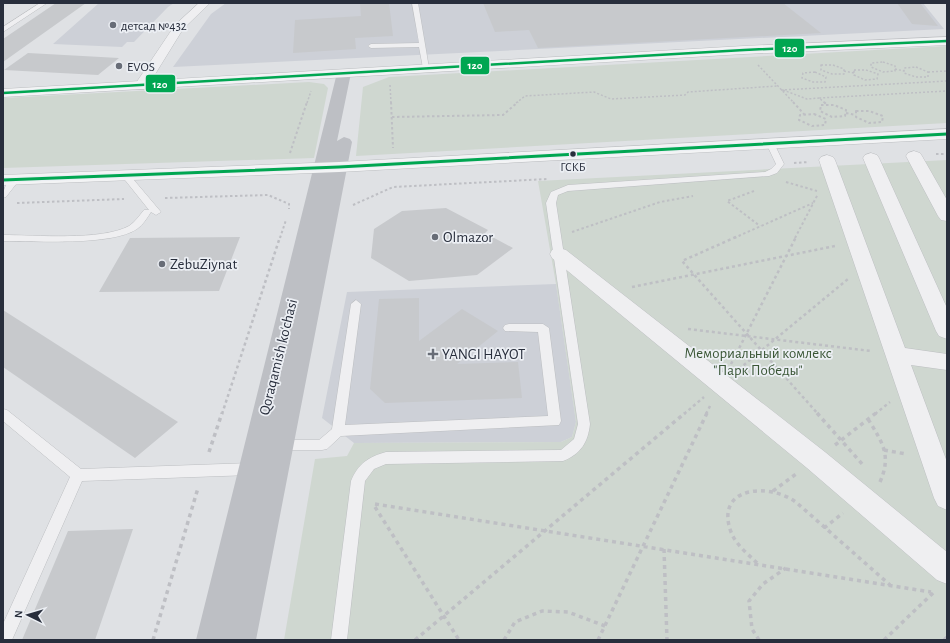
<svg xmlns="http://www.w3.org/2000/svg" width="950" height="643" font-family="'Alegreya Sans',sans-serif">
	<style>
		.built { fill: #cdd0d7 }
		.green { fill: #cfd7d0 }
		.building { fill: #c7c9cc }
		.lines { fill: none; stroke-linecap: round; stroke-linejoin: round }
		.lane-casing { stroke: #bdbfc2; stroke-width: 1 }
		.street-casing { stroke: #bdbfc2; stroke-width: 1 }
		.primary-casing { stroke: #bcbec1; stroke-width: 1 }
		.path-far3 { stroke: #bebfc4; stroke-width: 1.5; stroke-dasharray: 2 2; stroke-linecap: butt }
		.path-far2 { stroke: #bebfc4; stroke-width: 2; stroke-dasharray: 2.5 2.5; stroke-linecap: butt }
		.path-far1 { stroke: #bebfc4; stroke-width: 2.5; stroke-dasharray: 3 3; stroke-linecap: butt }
		.path { stroke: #bebfc4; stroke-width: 3.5; stroke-dasharray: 4 4; stroke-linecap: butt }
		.lane { fill: #efeff1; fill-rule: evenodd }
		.street { fill: #efeff1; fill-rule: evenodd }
		.secondary { fill: #bdbfc4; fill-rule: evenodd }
		.primary { fill: #f3f4f5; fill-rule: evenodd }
		.bus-1-far1-casing { stroke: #eceff4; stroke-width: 4.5 }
		.bus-1-casing { stroke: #eceff4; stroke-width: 5.5 }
		.bus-1-far1 { stroke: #00a651; stroke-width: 2.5 }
		.bus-1 { stroke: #00a651; stroke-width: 3 }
		.poi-dot { fill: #686d77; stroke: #eceff4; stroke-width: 1.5 }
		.bus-dot { fill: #282e3c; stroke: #eceff4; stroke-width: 1.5 }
		.labels { text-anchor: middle; stroke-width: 3.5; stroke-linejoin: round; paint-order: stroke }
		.far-bus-label { font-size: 12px; fill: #282e3c; stroke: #eceff4 }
		.far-poi-label { font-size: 13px; fill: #282e3c; stroke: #eceff4; text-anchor: start }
		.poi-label { font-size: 15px; fill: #282e3c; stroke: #eceff4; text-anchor: start }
		.park-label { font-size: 15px; fill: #3a5636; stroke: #eceff4 }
		.street-label { font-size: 15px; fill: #282e3c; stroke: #eceff4 }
		.line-badge { stroke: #eceff4; stroke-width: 1.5 }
		.badge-label { font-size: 11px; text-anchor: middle; font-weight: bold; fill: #fff }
	</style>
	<rect width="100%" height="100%" fill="#dfe1e4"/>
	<path class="built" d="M99 3H174L168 7 134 42H127L122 47 53 44Z
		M226 3H923L944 29 173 67 211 14Z
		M556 284 576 422 572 437 561 442 354 443 322 418 347 292Z"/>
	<path class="green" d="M947 46V123L356 156 363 87 389 77Z
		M309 82 324 84 328 88 314 158 3 168V98Z
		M947 160V640H284L315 459 347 456 354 443 561 442 572 437 576 422 556 284 538 181Z"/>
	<path class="building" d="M56 3H86L3 62V39Z
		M360 3H389L393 36 355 38 356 49 293 53 295 20 361 16Z
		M483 3H783L821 33 538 48 529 30 495 32Z
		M897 3H920L938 26 912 24Z
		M28 53 119 58 98 75 4 70Z
		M446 208 488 230 485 233 513 248 477 275 409 281 371 258 374 229 402 211Z
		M240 237 219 291 99 292 130 238Z
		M419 298V341L462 309 498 331 457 364 518 362 522 398 385 403 370 389 379 299Z
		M3 310 178 422 135 458 3 367Z
		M133 529 95 640H22L68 531Z"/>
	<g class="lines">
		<defs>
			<path id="lane" d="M40 3H47L3 32V27Z
				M412 3H418L429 68 426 70 423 68 419 47 371 48 368 46 371 44 419 43Z
				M767 141H773L784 164 777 173 769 176 568 191 558 195 556 203 590 424C588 442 581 454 563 461L386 464 374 469 365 481 347 640H331L351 481C358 464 368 457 386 452L561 450 574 439 578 424 546 203 551 192 568 185 765 172 771 169 776 164 766 143Z
				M125 172 128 173 161 212 156 215 151 212C147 218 143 225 137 229 112 246 35 241 3 241V235C35 235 101 241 129 226 135 222 139 216 144 210H149L121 175Z
				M16 176 20 179 6 197 3 198C3 189 7 179 16 176Z
				M356 300 361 304 345 425 548 416 538 332 505 331 503 328 505 325 509 324H543L549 328 561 421 559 425 341 436 327 449 322 450H279L274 449 272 445 274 441 279 440H319L332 429 351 304Z
				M3 409 7 410 81 469 251 463 256 465 258 469 256 473 251 475 82 481 12 640H3V624L70 477 3 421Z"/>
			<path id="street" d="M199 3H210L183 29 146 89H136L134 86 175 25Z
				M914 151 920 153 922 156 947 200V221L941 220 938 216 906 156 908 153Z
				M871 153 877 155 879 158 947 308V339L939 336 936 331 863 158 865 155Z
				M827 155 833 157 835 160 905 348 947 354V370L911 365 947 462V510L938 506 934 498 819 160 821 157Z
				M559 248 566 250 825 452 947 552V584L937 580 807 468 552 258 550 254 552 250Z"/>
			<path id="primary" d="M947 37V45L744 54 3 97V89L744 46Z
				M947 129V139L339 172 3 185V175L339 162Z"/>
		</defs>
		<use href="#lane" class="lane-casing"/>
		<use href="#street" class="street-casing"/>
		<use href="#primary" class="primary-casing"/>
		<path class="path-far3" d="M883 62 895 66V71L883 72 871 67V63Z
			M758 65 794 103
			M821 65H833L844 69V74H832L821 70Z
			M916 67 928 72V77H916L904 73V68Z
			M895 69 904 71
			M854 70H866L878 74 877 79 865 80 854 75Z
			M844 71 854 73
			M815 72 826 77 825 82H813L802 78 803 73Z
			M928 72 947 71
			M390 85 391 103
			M781 90 947 81
			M783 90 807 99 819 98
			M307 103 311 91
			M516 103 525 96 594 92 611 99 685 95 688 92 777 86
			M825 103 819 98 947 91"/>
		<path class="path-far2" d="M391 102 393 148
			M793 102 804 114
			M824 102 827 105
			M821 105H834L846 110 845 116 832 117 820 111Z
			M856 111H869L883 116 882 122 869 123 856 117Z
			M846 113 856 115
			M814 114 826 119 825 125 812 126 799 120 800 115Z
			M392 117 503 115 518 102
			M290 153 307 102
			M936 154H947
			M794 163 809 162
			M786 182 817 191
			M754 191 727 201 760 226
			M165 198 268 195 289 204V209
			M17 203 124 199
			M353 205 393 187 548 179
			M572 232 660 202 693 196
			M280 238 286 220
			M734 238 813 203
			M795 238 818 194"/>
		<path class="path-far1" d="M736 237 682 261 818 414
			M632 287 835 246
			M688 329 871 351
			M731 364 796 237
			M739 369 848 279
			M222 414 280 237
			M684 414 704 397
			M706 414 711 404
			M875 414 890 402"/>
		<path class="path" d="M817 413 863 465
			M868 419C882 442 892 455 880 482
			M835 445 876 413
			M884 450 906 454
			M209 452 222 413
			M773 491 796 474
			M375 504 931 592
			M375 507 459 640
			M824 528 843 513
			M664 549 667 640
			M757 563C748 554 736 545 731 532 714 486 770 482 797 503L890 585
			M153 640 198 488
			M415 640 685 413
			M504 640 515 622 542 611 568 612 605 626
			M598 640 707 413
			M759 640 752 629 749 601 763 584 786 568
			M884 640 934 592
			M944 640 947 637"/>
		<use href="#lane" class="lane"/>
		<use href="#street" class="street"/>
		<path class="secondary" d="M344 69 349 70 351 73 337 141 344 137 350 139 352 142 256 640H196L337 73 339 70Z"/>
		<use href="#primary" class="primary"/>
		<defs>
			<path id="bus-1-far1" d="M3 93 744 50 947 41"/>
			<path id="bus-1" d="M3 180 339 167 947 134"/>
		</defs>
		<use href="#bus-1-far1" class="bus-1-far1-casing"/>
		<use href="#bus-1" class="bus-1-casing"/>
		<use href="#bus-1-far1" class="bus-1-far1"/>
		<use href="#bus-1" class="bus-1"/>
	</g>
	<g class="poi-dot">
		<circle cx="113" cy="25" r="4"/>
		<circle cx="119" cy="66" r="4"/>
		<circle cx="435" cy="237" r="4"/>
		<circle cx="162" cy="264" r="4"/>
		<path d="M431 348h4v4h4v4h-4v4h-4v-4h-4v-4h4z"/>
	</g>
	<circle class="bus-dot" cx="573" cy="154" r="3.5"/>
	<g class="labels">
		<g class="far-bus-label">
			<text x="573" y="171">ГСКБ</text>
		</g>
		<g class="far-poi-label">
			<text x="121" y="30">детсад №432</text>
			<text x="127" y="71">EVOS</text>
		</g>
		<g class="poi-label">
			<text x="443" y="242">Olmazor</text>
			<text x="170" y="269">ZebuZiynat</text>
			<text x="442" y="359">YANGI HAYOT</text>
		</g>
		<g class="park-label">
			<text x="758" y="358">Мемориальный комлекс<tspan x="758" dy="17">"Парк Победы"</tspan></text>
		</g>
		<g class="street-label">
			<text transform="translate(278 357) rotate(-76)" y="5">Qoraqamish ko'chasi</text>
		</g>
	</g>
	<g class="line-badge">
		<rect x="774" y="38" width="31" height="20" rx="4" fill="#00a651"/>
		<rect x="460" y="56" width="30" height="19" rx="4" fill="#00a651"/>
		<rect x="145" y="74" width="31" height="19" rx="4" fill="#00a651"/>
	</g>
	<g class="badge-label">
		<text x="790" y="52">120</text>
		<text x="475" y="69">120</text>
		<text x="160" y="88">120</text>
	</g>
	<rect width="950" height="643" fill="none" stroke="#282e3c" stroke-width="8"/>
	<g transform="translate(28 615) rotate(275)" stroke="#eceff4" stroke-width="3" paint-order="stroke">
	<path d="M0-3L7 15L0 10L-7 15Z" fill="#282e3c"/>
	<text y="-6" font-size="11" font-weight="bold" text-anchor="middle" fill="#282e3c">N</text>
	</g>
</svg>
